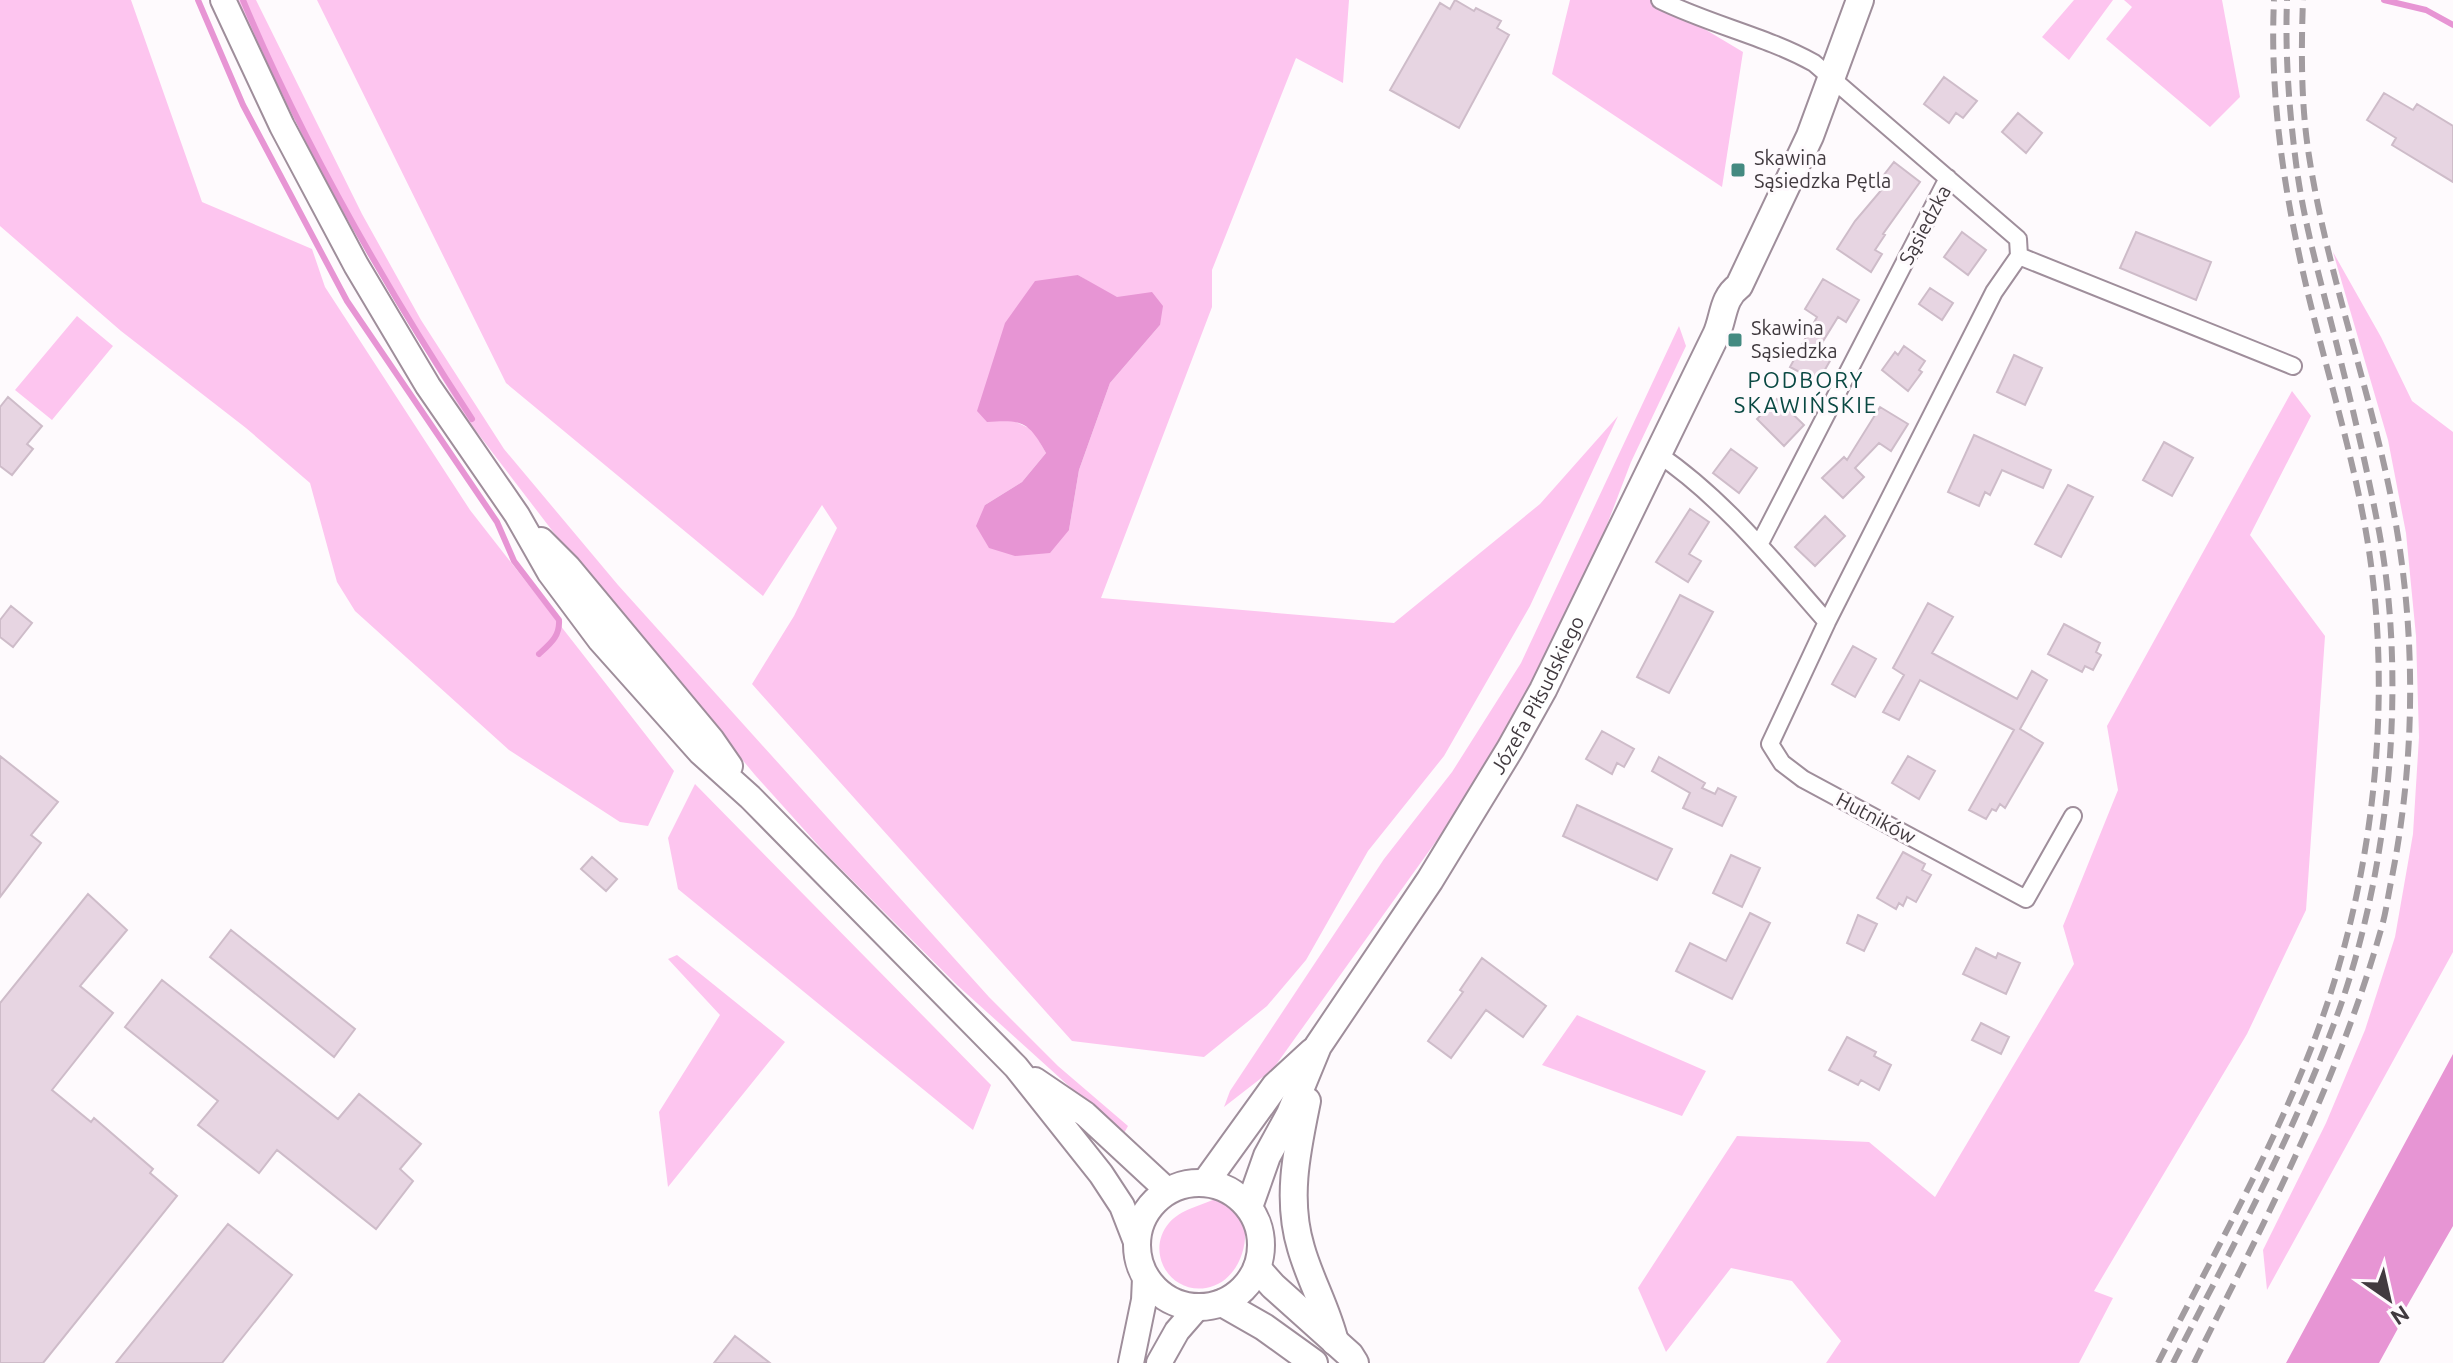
<svg xmlns="http://www.w3.org/2000/svg" width="2453" height="1363" font-family="Ubuntu,sans-serif">
	<style>
		.green { fill: #fdc5ef; fill-rule: evenodd }
		.water { fill: #e795d4 }
		.lines { fill: none; stroke-linecap: round; stroke-linejoin: round }
		.stream { stroke: #e795d4; stroke-width: 6 }
		.building { fill: #e7d5e2; stroke: #cebcc9; stroke-width: 2 }
		.street-casing { stroke: #9f8e9b; stroke-width: 20 }
		.secondary-casing { stroke: #9f8e9b; stroke-width: 28 }
		.primary-casing { stroke: #9f8e9b; stroke-width: 30 }
		.street { stroke: #fff; stroke-width: 16 }
		.secondary { stroke: #fff; stroke-width: 24 }
		.primary { stroke: #fff; stroke-width: 26 }
		.rail { stroke: #a29ca0; stroke-width: 6; stroke-dasharray: 16 8; stroke-linecap: butt }
		.poi-dot { fill: #448a81; stroke: #fefafd; stroke-width: 3 }
		.labels { text-anchor: middle; stroke-width: 6; stroke-linejoin: round; paint-order: stroke }
		.poi-label { font-size: 20px; fill: #413a3f; stroke: #fefafd; text-anchor: start }
		.street-label { font-size: 20px; fill: #413a3f; stroke: #fefafd }
		.neighbourhood-label { font-size: 22px; letter-spacing: 2px; fill: #0a4943; stroke: #fefafd }
	</style>
	<rect width="100%" height="100%" fill="#fefafd"/>
	<path class="green" d="M0 0H131L202 202 312 249 325 287 470 510 674 771 648 826 620 822 509 750 355 611 337 582 310 483 246 428 121 331 0 226Z
		M238 0H256L362 214 421 320 504 449 618 585 989 997 1058 1066 1128 1126 1123 1135 957 985 827 855 755 775 554 533 466 418 395 302 261 55Z
		M317 0H1349L1343 83 1296 58 1212 270V307L1101 598 1394 623 1540 504 1618 416 1530 606 1444 756 1368 851 1306 960 1267 1006 1204 1057 1072 1041 752 684 794 616 837 528 822 505 763 596 506 383ZM1078 275 1160 325 1110 383 1079 470 1069 530 985 505 1022 482 1046 453 1033 430 1014 421Z
		M1570 0H1656L1743 52 1722 187 1552 74Z
		M2074 0H2113L2069 60 2042 37Z
		M2124 0H2222L2240 97 2210 127 2106 39 2132 7Z
		M2333 252 2381 337 2412 401 2453 432V952L2267 1290 2263 1250 2326 1123 2365 1030 2395 937 2413 834 2419 737 2416 636 2406 533 2388 440Z
		M77 316 113 346 52 420 15 390Z
		M1679 326 1686 346 1631 462 1587 577 1492 756 1462 805 1273 1069 1224 1107 1230 1091 1384 859 1452 772 1521 663Z
		M2292 391 2311 416 2250 535 2325 636 2306 910 2247 1034 2094 1291 2113 1298 2079 1363H1826L1841 1341 1792 1281 1731 1268 1666 1352 1638 1288 1737 1136 1869 1142 1935 1197 2074 964 2063 926 2118 790 2107 726Z
		M695 784 991 1085 973 1130 678 889 668 838Z
		M677 955 785 1042 668 1187 659 1112 720 1015 668 959Z
		M1577 1015 1706 1071 1682 1116 1542 1065Z
		M1217 1198C1259 1198 1253 1280 1206 1288 1169 1294 1145 1251 1169 1223 1181 1209 1201 1206 1217 1198Z"/>
	<path class="water" d="M1078 275 1117 297 1152 292 1163 306 1160 325 1110 383 1079 470 1069 530 1050 553 1015 556 989 548 976 526 985 505 1022 482 1046 453C1028 421 1023 420 987 422L977 411 1005 323 1035 281Z
		M2453 1054V1226L2403 1313 2402 1321 2379 1363H2286Z"/>
	<g class="lines">
		<path class="stream" d="M198 0 243 105 347 301 497 522 514 561 559 620C560 636 551 643 539 654
			M243 0C304 146 385 286 472 419
			M2384 0 2426 10 2453 25"/>
	</g>
	<path class="building" d="M1455 0 1474 11 1476 8 1501 21 1497 28 1509 35 1459 128 1390 90 1440 3 1450 9Z
		M1944 77 1977 101 1963 118 1956 113 1949 123 1924 104Z
		M2384 93 2413 110 2417 104 2453 126V182L2392 145 2396 138 2367 120Z
		M2018 113 2042 133 2026 153 2002 132Z
		M1894 162 1920 182 1883 234 1885 235 1875 250 1882 254 1871 272 1837 249 1855 221 1889 181 1883 176Z
		M1962 232 1986 250 1968 275 1944 257Z
		M2136 232 2211 262 2196 300 2120 268Z
		M1823 279 1859 300 1846 322 1838 317 1817 351 1831 359 1818 382 1790 367 1817 317 1805 309Z
		M1930 288 1953 303 1942 320 1919 304Z
		M1904 346 1925 361 1919 370 1922 372 1908 391 1882 370 1895 352 1898 355Z
		M2014 355 2042 368 2025 405 1997 392Z
		M8 397 42 426 27 444 33 449 12 475 0 466V407Z
		M1777 399 1804 425 1784 446 1757 419Z
		M1880 407 1908 424 1891 451 1879 443 1855 468 1864 477 1843 498 1822 478 1844 457 1847 460Z
		M1974 435 2051 470 2043 488 2002 470 1990 495 1985 492 1979 506 1948 492Z
		M2164 442 2193 458 2172 496 2143 480Z
		M1731 449 1757 468 1739 493 1713 473Z
		M2068 485 2093 497 2061 557 2035 544Z
		M1690 509 1709 522 1689 554 1701 561 1688 582 1656 562Z
		M1825 516 1845 536 1815 566 1795 547Z
		M1680 595 1713 612 1669 693 1637 677Z
		M1928 603 1953 617 1932 653 2017 699 2032 671 2047 680 2020 729 2043 743 2005 808 2000 804 1996 811 1992 809 1986 819 1969 810 2014 730 1920 680 1899 720 1883 712 1904 675 1893 668Z
		M11 606 32 623 13 647 0 637V620Z
		M2064 624 2100 643 2096 652 2101 655 2093 670 2085 666 2082 672 2048 654Z
		M1853 646 1876 659 1855 697 1832 684Z
		M1602 731 1634 749 1624 767 1617 763 1612 774 1586 759Z
		M0 756 58 802 31 835 41 843 0 897Z
		M1908 756 1935 771 1919 799 1892 783Z
		M1659 757 1705 783 1702 788 1715 794 1718 788 1736 797 1722 826 1683 808 1690 793 1652 771Z
		M1577 805 1672 849 1657 880 1563 836Z
		M1903 852 1925 864 1922 870 1931 875 1916 902 1907 897 1903 906 1899 903 1896 909 1877 898Z
		M1731 855 1760 868 1742 907 1713 893Z
		M592 857 617 879 606 891 581 869Z
		M88 894 127 930 80 986 113 1013 52 1090 91 1122 94 1118 153 1169 150 1173 177 1196 43 1363H0V1003Z
		M1750 913 1770 923 1732 999 1676 971 1690 943 1726 961Z
		M1858 915 1877 924 1864 951 1847 943Z
		M231 930 355 1029 334 1057 210 957Z
		M1976 948 1996 958 1998 953 2020 963 2006 994 1963 974Z
		M1482 958 1546 1006 1523 1037 1486 1010 1451 1058 1428 1041 1463 992 1460 990Z
		M162 980 338 1119 359 1094 421 1144 400 1169 413 1181 376 1229 277 1150 259 1173 198 1125 218 1101 125 1027Z
		M1981 1023 2009 1037 2001 1054 1972 1040Z
		M1847 1037 1876 1052 1874 1056 1891 1065 1879 1090 1861 1080 1858 1085 1829 1070Z
		M228 1224 292 1275 222 1363H116Z
		M735 1336 770 1363H714Z"/>
	<g class="lines">
		<defs>
			<path id="street" d="M1660 0C1711 25 1765 36 1814 63L2018 239 2019 256 2293 366
				M1658 454C1723 498 1775 563 1827 622L1770 744 1782 763 1803 779 2026 899 2073 816
				M1759 545 1948 178
				M1827 622 1994 292 2019 256"/>
			<path id="secondary" d="M223 0 282 126 356 265 428 386 517 515 550 573 600 640 700 752 750 797 1016 1067 1101 1174 1122 1206 1136 1242
				M541 540 568 567 712 740 730 766
				M1035 1080 1085 1114 1168 1191
				M1131 1363 1144 1300 1145 1278
				M1159 1363 1177 1331 1197 1308"/>
			<g id="primary">
				<path d="M1307 1101C1297 1150 1286 1199 1301 1248 1310 1280 1327 1309 1335 1342"/>
				<circle cx="1199" cy="1245" r="62"/>
				<path d="M1205 1183 1275 1086 1312 1052"/>
				<path id="s1" d="M1249 1207 1267 1156 1290 1114 1318 1046 1430 880 1510 749 1543 690 1716 335C1724 318 1722 298 1739 286L1810 136 1860 0"/>
				<path d="M1257 1268 1273 1286 1350 1355 1355 1363"/>
				<path d="M1222 1303 1264 1327 1314 1363"/>
			</g>
		</defs>
		<use href="#street" class="street-casing"/>
		<use href="#secondary" class="secondary-casing"/>
		<use href="#primary" class="primary-casing"/>
		<use href="#street" class="street"/>
		<use href="#secondary" class="secondary"/>
		<use href="#primary" class="primary"/>
		<path class="rail" d="M2158 1363C2216 1249 2281 1136 2323 1016 2375 867 2393 693 2367 538 2351 442 2319 349 2299 254 2281 171 2270 85 2274 0
			M2173 1363C2229 1253 2289 1144 2332 1029 2389 881 2408 687 2379 531 2366 463 2350 397 2333 330 2319 275 2303 219 2296 163 2289 109 2285 55 2287 0
			M2194 1363C2264 1223 2337 1084 2380 933 2386 914 2388 895 2392 877 2414 765 2416 650 2398 537 2378 408 2329 285 2309 156 2301 105 2301 51 2303 0"/>
	</g>
	<g class="poi-dot">
		<rect x="1730" y="162" width="16" height="16" rx="4"/>
		<rect x="1727" y="332" width="16" height="16" rx="4"/>
	</g>
	<g class="labels">
		<g class="poi-label">
			<text x="1754" y="165">Skawina<tspan x="1754" dy="23">Sąsiedzka Pętla</tspan></text>
			<text x="1751" y="335">Skawina<tspan x="1751" dy="23">Sąsiedzka</tspan></text>
		</g>
		<g class="street-label">
			<text transform="translate(1925 225) rotate(-62)" y="7">Sąsiedzka</text>
			<text dy="7" stroke="none"><textPath href="#s1" startOffset="590">Józefa Piłsudskiego</textPath></text>
			<text transform="translate(1876 818) rotate(28)" y="7">Hutników</text>
		</g>
		<g class="neighbourhood-label">
			<text x="1806" y="388">PODBORY<tspan x="1806" dy="25">SKAWIŃSKIE</tspan></text>
		</g>
	</g>
	<g transform="translate(2389 1299) rotate(146)" stroke="#fefafd" stroke-width="6" paint-order="stroke">
	<path d="M0-6L14 30L0 20L-14 30Z" fill="#413a3f"/>
	<text y="-12" font-size="22" font-weight="bold" text-anchor="middle" fill="#413a3f">N</text>
	</g>
</svg>
